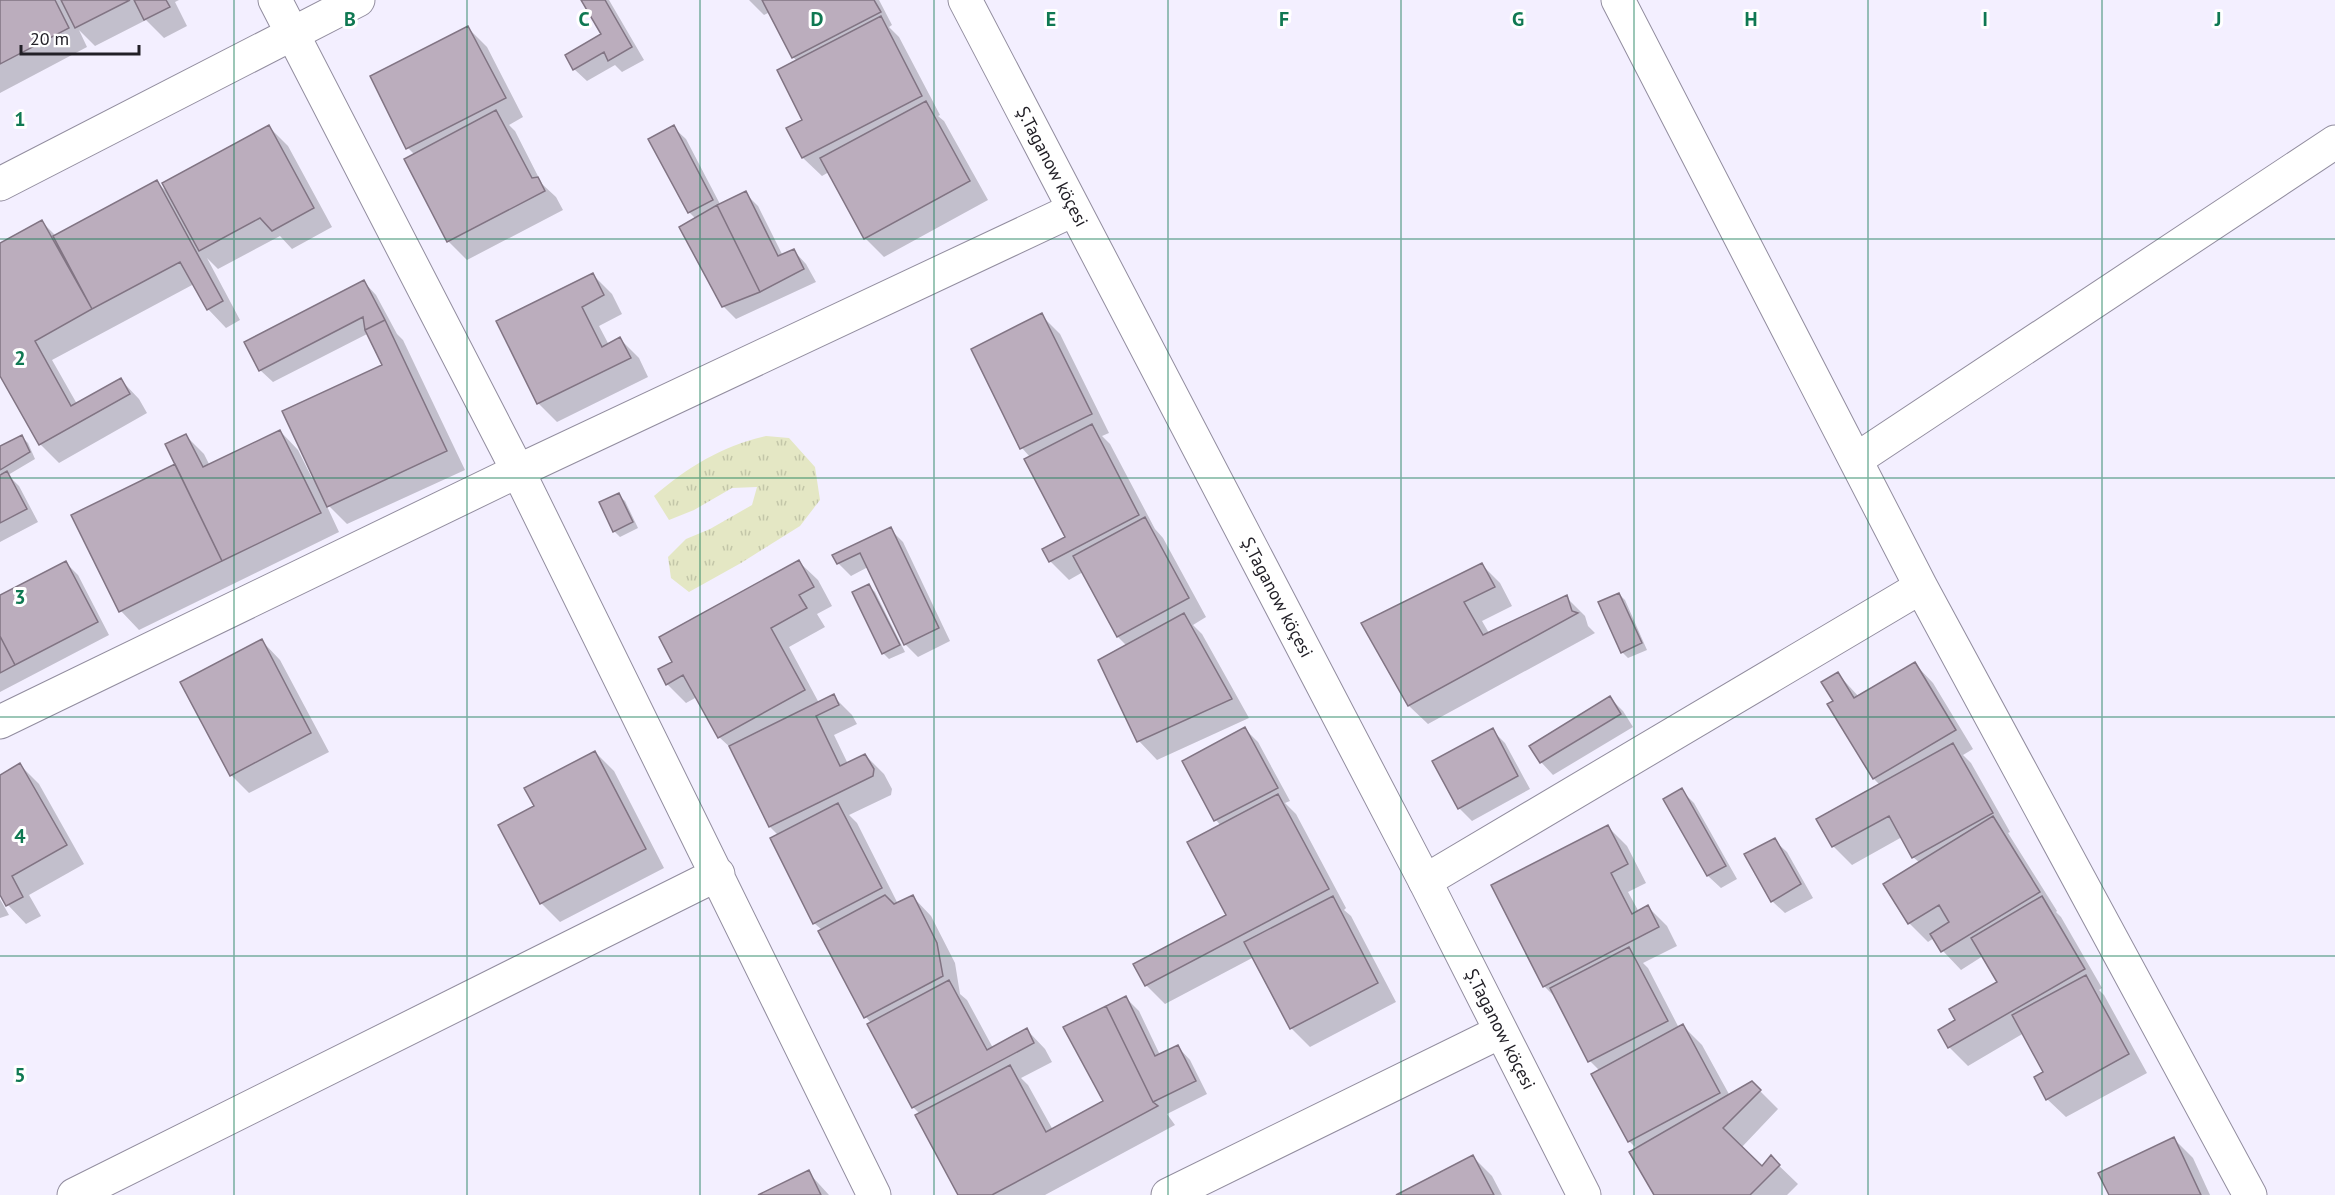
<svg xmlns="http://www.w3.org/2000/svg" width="2335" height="1195" font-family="'PT Sans',sans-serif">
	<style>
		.grass { fill: url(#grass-tufts) }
		.shadow { fill: #0003 }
		.building { fill: #bbadbd; stroke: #817483; stroke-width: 1.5 }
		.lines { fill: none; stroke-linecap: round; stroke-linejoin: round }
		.minor-casing { stroke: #928d9f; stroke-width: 35 }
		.tertiary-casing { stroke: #928d9f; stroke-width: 35 }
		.minor { stroke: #fff; stroke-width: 33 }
		.tertiary { stroke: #fff; stroke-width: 33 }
		.grid { fill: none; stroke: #0f7852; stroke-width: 1.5; stroke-opacity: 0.55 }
		.labels { text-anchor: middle; stroke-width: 6; stroke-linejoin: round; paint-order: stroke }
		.street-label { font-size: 18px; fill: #222027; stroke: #fff }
		.grid-label { font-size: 20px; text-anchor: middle; font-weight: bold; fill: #0f7852; stroke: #fff; stroke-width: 6; stroke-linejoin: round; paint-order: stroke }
	</style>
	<defs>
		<pattern id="grass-tufts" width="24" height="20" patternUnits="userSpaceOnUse" patternTransform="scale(1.5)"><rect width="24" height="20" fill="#e4e7c4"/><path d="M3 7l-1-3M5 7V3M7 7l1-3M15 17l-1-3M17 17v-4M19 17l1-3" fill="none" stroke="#c3c6a8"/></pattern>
	</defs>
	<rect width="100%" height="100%" fill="#f3efff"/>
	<path class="grass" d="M766 436 789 438 815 467 820 500 800 526 741 563 689 592 671 578 668 557 686 539 710 529 752 505 757 487 732 488 694 510 669 520 654 496C688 467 722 446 766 436Z"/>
	<path class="shadow" d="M0 0H179L175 2 187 26 164 38 146 20 95 46 79 30 87 47 0 93Z
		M583 0H609L644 60 622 72 615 65 587 81 574 69 603 35Z
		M749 0H879L892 25 889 27 899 37 940 115 938 116 944 121 988 200 884 257 865 238 829 172 822 176 803 158 788 129 804 121 797 61 793 57 770 12 764 15Z
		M468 28 487 47 523 117 509 125 515 131 542 184 556 197 563 210 467 260 448 241 415 155 408 148Z
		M269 127 288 146 332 227 292 249 280 236 218 269 207 258 240 320 226 328 208 309 194 284 52 360 77 404 121 380 139 399 147 413 59 463 40 444 0 372V245L42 222 56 236 157 182 167 192Z
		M673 127 686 139 721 206 745 193 758 206 783 256 794 251 806 264 816 282 736 319 723 306 696 219 689 212Z
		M593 275 612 294 622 314 599 326 609 345 620 339 639 358 648 377 557 422 538 403 498 322Z
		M364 282 376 295 397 334 403 340 465 470 347 524 325 502 339 532 139 630 121 611 177 465 186 436 204 454 210 466 280 431 298 450 312 478 315 476 384 365 369 333 273 382 260 370Z
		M1041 315 1060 334 1109 433 1102 436 1110 444 1155 529 1163 538 1206 617 1193 625 1202 634 1249 718 1157 760 1139 741 1100 661 1127 646 1118 637 1083 572 1069 580 1050 561 1067 538 1030 457 1022 448 973 349Z
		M22 437 28 443 35 459 8 475 19 486 38 522 0 542V447Z
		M618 495 625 501 638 528 620 537 614 531Z
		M890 529 903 542 950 641 918 657 905 644 868 567 851 576 838 563Z
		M65 562 78 575 109 635 0 692V597Z
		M799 562 818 580 832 606 817 614 825 627 789 647 819 703 833 696 852 715 857 724 834 735 848 764 865 755 884 774 892 789 891 795 849 815 857 823 898 904 913 897 931 916 955 963 960 994 967 1000 993 1048 1027 1030 1045 1049 1052 1062 1021 1078 1028 1085 1053 1130 1105 1102 1126 998 1139 1011 1160 1055 1178 1047 1190 1060 1207 1094 1167 1114 1175 1125 1045 1195H959L920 1114 913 1107 871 1023 866 1017 822 930 814 923 778 835 770 827 733 750 719 737 697 697 686 703 667 684 674 662Z
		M1482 565 1500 583 1512 606 1482 621 1489 633 1566 597 1585 616 1588 626 1595 633 1428 724 1409 706 1363 623Z
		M869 586 875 592 905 652 889 659 883 653Z
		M1619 594 1625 600 1647 650 1628 658 1622 652Z
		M262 641 280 660 329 752 249 793 231 775Z
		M1915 664 1933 683 1973 749 1963 755 1971 763 2010 832 2008 833 2057 911 2056 912 2061 917 2102 988 2099 990 2104 995 2147 1073 2066 1117 2047 1099 2045 1073 2024 1033 1968 1066 1949 1047 1957 1021 1999 983 1983 956 1961 970 1943 951 1934 938 1928 942 1909 923 1885 884 1920 863 1913 857 1902 837 1852 865 1833 846 1880 785 1874 779 1829 705 1835 702 1838 674 1859 697Z
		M1610 698 1623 711 1633 727 1553 775 1541 762Z
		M1245 729 1258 742 1290 801 1285 803 1296 814 1346 908 1344 910 1351 916 1396 1002 1310 1047 1291 1028 1254 957 1165 1004 1147 986 1136 965 1228 916 1221 826 1216 820 1184 762Z
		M1492 730 1505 743 1530 789 1472 821 1459 808Z
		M595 752 614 771 664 868 560 922 541 903 536 807Z
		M20 765 39 784 84 864 29 895 41 916 26 924 8 905 0 892V777Z
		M1681 790 1694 803 1737 879 1721 888 1708 876 1665 799Z
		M1608 827 1627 846 1646 883 1628 892 1639 912 1648 907 1667 926 1677 946 1643 963 1648 968 1679 1028 1683 1026 1702 1045 1730 1096 1752 1083 1778 1109 1741 1148 1762 1168 1771 1158 1798 1184 1787 1195H1656L1637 1149 1629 1141 1593 1075 1600 1071 1590 1061 1557 999 1544 986Z
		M1774 840 1787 852 1813 898 1785 913 1772 901Z
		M0 899 9 915 0 918Z
		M2174 1139 2193 1158 2210 1195H2111Z
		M1473 1157 1492 1176 1502 1195H1399Z
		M808 1172 829 1195H761Z"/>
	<path class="building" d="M0 0H55L69 28 0 64Z
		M61 0H130L75 28Z
		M134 0H166L170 7 144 20Z
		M581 0H605L632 47 608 61 604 52 573 70 565 55 601 34Z
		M762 0H874L881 12 792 58Z
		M881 16 922 96 802 158 786 128 802 120 777 70Z
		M468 26 506 98 406 149 370 76Z
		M926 101 970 181 864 239 820 158Z
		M496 110 532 178 538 177 545 191 447 242 404 159Z
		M269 125 314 208 272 231 260 218 199 251 162 183Z
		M674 125 713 200 688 213 648 139Z
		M157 180 223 301 207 310 180 262 92 309 53 236Z
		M746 191 778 256 794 249 804 269 760 292 717 205Z
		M717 205 760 292 722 307 679 227Z
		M42 220 92 309 35 341 71 406 121 378 130 394 39 445 0 376V243Z
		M593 273 604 295 582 307 602 347 620 337 631 358 537 404 496 321Z
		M364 280 385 320 365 330 363 317 259 371 244 342Z
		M1042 313 1092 414 1020 449 971 349Z
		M385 320 447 451 327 507 282 411 382 365 365 330Z
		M1092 424 1139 515 1049 562 1042 549 1065 537 1024 459Z
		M280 430 321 513 222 561 165 444 186 434 203 467Z
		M22 435 30 452 0 470V446Z
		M175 464 222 561 119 612 71 515Z
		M7 471 27 509 0 523V475Z
		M619 493 633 522 613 532 599 502Z
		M1145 517 1189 598 1117 637 1073 556Z
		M891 527 939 628 904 645 860 553 837 564 832 555Z
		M799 560 814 587 799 595 807 608 771 628 805 690 718 738 683 675 666 685 658 669 672 662 659 637Z
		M66 561 98 622 15 665 0 636V595Z
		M1482 563 1495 587 1464 602 1483 635 1567 595 1572 611 1578 613 1408 706 1361 623Z
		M869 584 900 645 882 654 852 592Z
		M1619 593 1642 643 1621 653 1598 602Z
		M1184 613 1232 699 1137 742 1098 660Z
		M0 636 15 665 0 673Z
		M262 639 311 733 230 776 180 682Z
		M1915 662 1956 730 1873 779 1827 704 1833 701 1821 682 1838 672 1854 698Z
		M834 694 839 705 816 716 840 766 865 754 874 769 873 776 769 827 729 746Z
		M1610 696 1621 714 1540 763 1529 746Z
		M1245 727 1278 788 1214 821 1182 761Z
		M1493 728 1518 776 1458 809 1432 761Z
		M1953 743 1993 813 1912 858 1889 816 1832 847 1816 819Z
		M595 751 646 849 540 904 498 825 534 806 524 788Z
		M20 763 67 845 12 876 23 897 6 906 0 895V775Z
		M1682 788 1726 866 1707 876 1663 799Z
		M1278 794 1329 889 1145 986 1133 964 1226 915 1187 842Z
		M838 803 882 888 813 924 770 838Z
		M1993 816 2040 892 1941 952 1930 934 1949 922 1939 905 1908 924 1883 884Z
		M1608 825 1628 864 1611 873 1632 914 1648 905 1659 927 1543 987 1491 885Z
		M1775 838 1801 884 1771 902 1744 854Z
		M885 895 894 904 913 895 937 943 943 976 864 1018 818 931Z
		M1333 896 1378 983 1290 1029 1244 942Z
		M2042 896 2085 969 1948 1048 1938 1030 1955 1020 1949 1009 1997 982 1971 938Z
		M1629 947 1668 1021 1588 1062 1550 988Z
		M2086 975 2129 1054 2046 1100 2034 1077 2043 1072 2012 1015Z
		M949 980 987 1050 1027 1028 1034 1043 912 1108 867 1024Z
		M1126 996 1155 1056 1178 1045 1196 1081 1153 1102 1106 1006Z
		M1106 1006 1153 1102 1158 1106 992 1195H958L915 1115 1010 1065 1046 1132 1103 1101 1063 1027Z
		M1683 1024 1720 1093 1628 1142 1591 1074Z
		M1752 1081 1761 1090 1723 1128 1762 1166 1771 1155 1780 1165 1750 1195H1654L1629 1152Z
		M2174 1137 2201 1195H2109L2098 1173Z
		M1473 1155 1494 1195H1396Z
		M809 1170 821 1195H758Z"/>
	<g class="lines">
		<defs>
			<path id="minor" d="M275 0 518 471 874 1195
				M1618 0 1921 587 2250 1195
				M1857 459 2335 142
				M0 722 518 471 1073 210
				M1425 881 1921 587
				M74 1195 718 874
				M1168 1195 1500 1032"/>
			<g id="tertiary">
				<path id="s1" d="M965 0 1425 881 1584 1195"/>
				<path d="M0 184 358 0"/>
			</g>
		</defs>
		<use href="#minor" class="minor-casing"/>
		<use href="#tertiary" class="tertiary-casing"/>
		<use href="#minor" class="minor"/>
		<use href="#tertiary" class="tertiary"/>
	</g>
	<path class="grid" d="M234 0V1195M467 0V1195M700 0V1195M934 0V1195M1168 0V1195M1401 0V1195M1634 0V1195M1868 0V1195M2102 0V1195M0 239H2335M0 478H2335M0 717H2335M0 956H2335"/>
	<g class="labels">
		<g class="street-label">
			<text dy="6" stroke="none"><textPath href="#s1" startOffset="188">Ş.Taganow köçesi</textPath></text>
			<text dy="6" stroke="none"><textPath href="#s1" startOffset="674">Ş.Taganow köçesi</textPath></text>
			<text dy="6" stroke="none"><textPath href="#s1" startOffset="1160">Ş.Taganow köçesi</textPath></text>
		</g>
	</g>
	<g class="grid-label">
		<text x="350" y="26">B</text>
		<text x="584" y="26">C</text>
		<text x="817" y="26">D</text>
		<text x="1051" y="26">E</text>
		<text x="1284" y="26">F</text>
		<text x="1518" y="26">G</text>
		<text x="1751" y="26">H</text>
		<text x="1985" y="26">I</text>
		<text x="2218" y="26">J</text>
		<text x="20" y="126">1</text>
		<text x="20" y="365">2</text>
		<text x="20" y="604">3</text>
		<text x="20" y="843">4</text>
		<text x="20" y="1082">5</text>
	</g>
	<path d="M21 45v9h118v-9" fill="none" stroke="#222027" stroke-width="3"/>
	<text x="30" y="45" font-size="18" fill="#222027" stroke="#ffffff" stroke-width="4.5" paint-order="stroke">20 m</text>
</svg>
